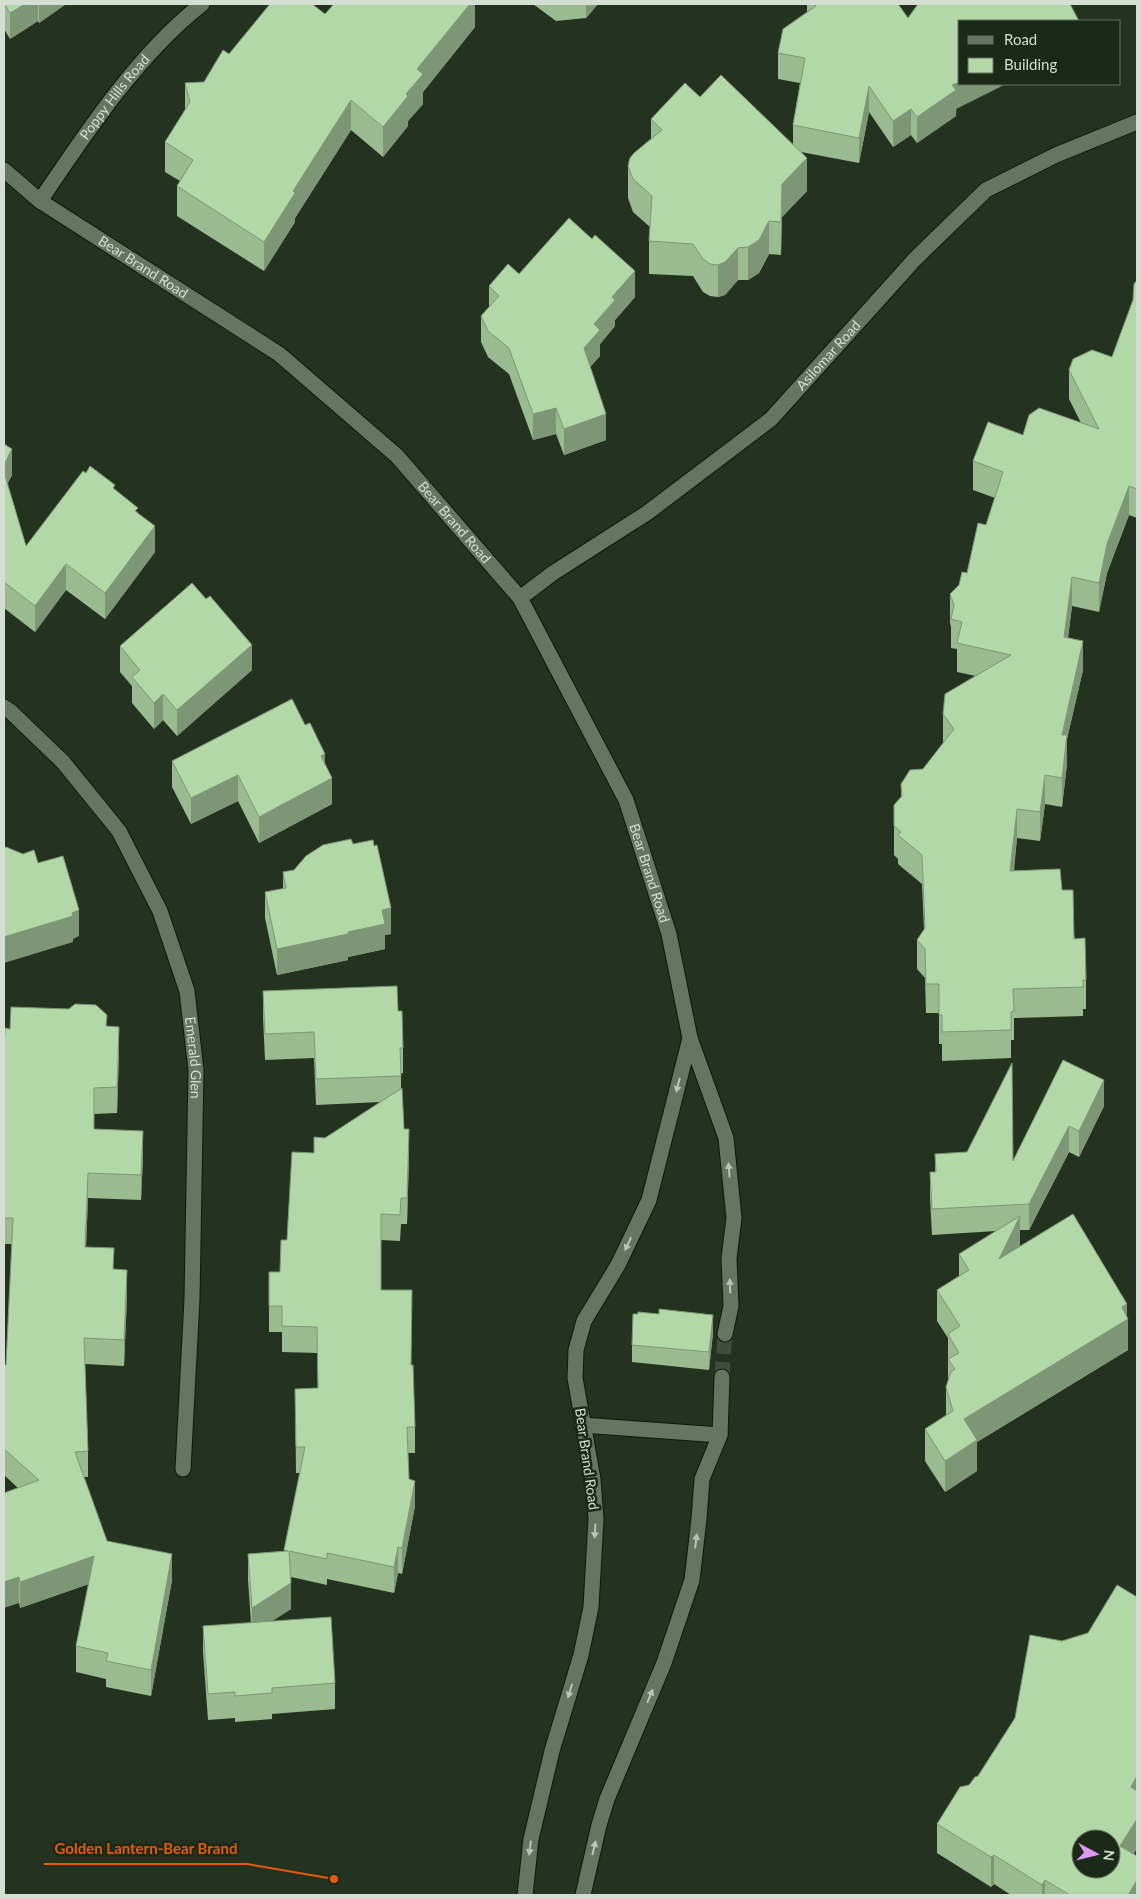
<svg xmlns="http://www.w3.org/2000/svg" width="1141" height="1899" font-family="Lato,sans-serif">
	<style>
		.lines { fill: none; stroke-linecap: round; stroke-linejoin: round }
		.secondary-tunnel { stroke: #3f4d3b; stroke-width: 15; stroke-dasharray: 15 8; stroke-linecap: butt }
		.lane-casing { stroke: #0d1a09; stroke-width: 17 }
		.street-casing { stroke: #0d1a09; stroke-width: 17 }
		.secondary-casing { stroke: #0d1a09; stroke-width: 17 }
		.lane { stroke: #647560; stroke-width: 15 }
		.street { stroke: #647560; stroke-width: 15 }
		.secondary { stroke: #647560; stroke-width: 15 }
		.wall { fill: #9aba90 }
		.shaded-wall { fill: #7d9776 }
		.building { fill: #b3d8a8; stroke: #7d9776; fill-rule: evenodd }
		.oneway { fill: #b9c4b6 }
		.labels { text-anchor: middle; stroke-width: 5; stroke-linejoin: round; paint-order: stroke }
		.street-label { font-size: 14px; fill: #d5ded2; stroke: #1b2917 }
		.leader { fill: none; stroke: #e8590c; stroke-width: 2 }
		.callout-dot { fill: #e8590c; stroke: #1b2917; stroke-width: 2 }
		.callout-label { font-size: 15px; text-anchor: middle; font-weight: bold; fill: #e8590c; stroke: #1b2917; stroke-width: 5; stroke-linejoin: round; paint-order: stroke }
	</style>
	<rect width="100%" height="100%" fill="#243320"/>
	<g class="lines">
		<path class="secondary-tunnel" d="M722 1377 725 1334"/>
		<defs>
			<path id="lane" d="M582 1425 720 1435"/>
			<g id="street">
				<path id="s1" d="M40 201C85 134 138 54 202 4"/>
				<path id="s2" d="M520 598 553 573 647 513 771 419 915 259 986 190 1056 155 1137 122"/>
				<path id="s3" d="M4 707 10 711 63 762 119 831 160 911 187 991 196 1070 192 1299 183 1469"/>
			</g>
			<g id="secondary">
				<path id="s4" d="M4 170 40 201 279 354 397 456 520 598 626 800 669 934 690 1038 726 1138 734 1218 729 1258 731 1306 725 1334"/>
				<path d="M525 1895 531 1839 552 1751 581 1655 591 1607 596 1519 593 1479 575 1378 576 1350 584 1321 618 1265 649 1200 690 1038"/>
				<path d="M583 1895 599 1825 607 1799 664 1663 692 1580 699 1519 702 1479 720 1435 722 1377"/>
			</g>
		</defs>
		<use href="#lane" class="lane-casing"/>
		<use href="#street" class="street-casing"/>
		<use href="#secondary" class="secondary-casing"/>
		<use href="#lane" class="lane"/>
		<use href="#street" class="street"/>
		<use href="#secondary" class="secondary"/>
	</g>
	<path class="wall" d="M4 4H66L39 23 38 21 10 39 4 29Z
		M475 4V27L423 92V104L408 121V126L383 157 351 130 295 218V222L264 271 177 216V186L180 181 165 172V142L185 110V83L204 82 229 54 325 14Z
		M533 4H598L586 18 556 21Z
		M807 4H898L908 18 960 21 956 116 917 143 911 135 893 147 869 112 859 163 801 152 807 191 782 217 781 255 769 254 759 273 748 280H738L725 295 718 297 710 296 703 292 693 276 649 274V241L650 227 633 212 628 198V166L651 139V119L700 97 793 145V125L800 83 778 79V53L807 12Z
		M519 274 635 297 615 320V326L600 344V356L590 367 606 440 564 455 556 434 533 440 509 374 488 357 481 342V316L489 307V286Z
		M1137 280V518L1129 515 1107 573 1099 612 1072 606 1068 638 1083 670 1067 739V764L1062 807 1045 804 1040 841 1017 838 1014 870 1062 890 1086 980V1009H1083V1016L1014 1018V1040H1011V1058L942 1061V1044H939V1013H926L925 978 917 969V940L924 930 922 884 898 864V859L894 855V805L901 797V784L923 769 943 743V714L976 676 957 672V649L951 648V627L950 623V594L959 585 967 573 986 525 995 498 973 490V461L1023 435 1081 423 1069 399V370L1112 357 1133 300Z
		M4 444 12 475 7 484 26 546 115 490 138 513 155 552 105 619 66 590 35 632 4 608Z
		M120 646 252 670 177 736 163 720 154 729 132 703V686L120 672Z
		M172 761 325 764 332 804 259 843 238 801 191 824 172 787Z
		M353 844 391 934 385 935V949L348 957V960L277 975 265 918V892L283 889V872L294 870Z
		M263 991 398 1011 403 1048V1073H401V1089L404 1129 409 1155 407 1224H401L400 1241 381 1240V1290L411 1365 415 1427V1453H408L409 1479 415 1506 402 1574 398 1573 394 1593 327 1579V1585L291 1577V1609L272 1621 335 1683V1709L272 1714V1719L235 1722V1718L208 1720 203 1652V1626L251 1623 248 1580V1554L284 1551 300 1473H296L295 1389 318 1388 317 1353 282 1352V1332H269V1272H280L287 1240 314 1153 325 1138 380 1102 316 1105 314 1058 265 1060 263 1017Z
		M107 1026 119 1053 117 1113 94 1114V1129L143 1157 141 1200 88 1198 86 1247 114 1269 127 1296 124 1366 85 1364 88 1451V1477H84L107 1541 172 1580 151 1696 106 1687V1679L76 1672V1646L89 1584 20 1608 19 1603 18 1488 4 1475V1365H6L12 1244H4V1051L10 1029Z
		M1063 1060 1104 1106 1079 1157 1069 1152 1029 1230H1020V1246L1127 1316 1128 1350 977 1442V1471L945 1492 925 1461V1429L946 1415V1387L948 1380V1338L937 1321V1290L959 1276V1254L996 1231 932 1235 930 1198V1172H935V1154L1013 1161Z
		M638 1314 713 1333 709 1370 632 1362V1345Z
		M1137 1597V1848L1134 1854 1137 1895H1011L994 1884 991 1887 937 1853V1824L969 1785 978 1776 1015 1718 1062 1641 1088 1633Z"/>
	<path class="shaded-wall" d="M25 4H38V21L10 39V13Z
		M39 4H66L39 23Z
		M470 4H475V27L423 92V104L408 121V126L383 157V127L406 94 417 69Z
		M586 4H598L586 18Z
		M960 82V84H1006L956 109V116L917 143V117L952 85Z
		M869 86V112L859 163V138Z
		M351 100V130L295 218V222L264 271V242L293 191Z
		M911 109V135L893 147V121Z
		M807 158V191L782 217 781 255 782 184Z
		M769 221V254L759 273 748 280V247Z
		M738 248V280L725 295 718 297V265Z
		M635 271V297L615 320V326L600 344V356L584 374V348L594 324 612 297Z
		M556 408V434L533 440V414Z
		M606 414V440L564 455V429Z
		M12 449V475L4 491V465Z
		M1129 486V515L1107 573 1099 612V583L1107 544Z
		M155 526V552L105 619V593Z
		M66 564V590L35 632V606Z
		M1072 577V606L1064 666V637Z
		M1083 641V670L1067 739V764L1062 807V735Z
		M252 645V670L177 736V710Z
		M163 694V720L154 729V703Z
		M325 754V780L321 756Z
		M238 775V801L191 824V798Z
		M1045 775V804L1040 841V812Z
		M332 778V804L259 843V817Z
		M1017 809V838L1010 899V871Z
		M391 908V934L385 935V949L348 957V960L277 975V949L348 932 382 910Z
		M79 910V936L73 939V942L4 963V937L72 913Z
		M119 1027V1053L117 1113V1087Z
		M1104 1080V1106L1079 1157V1131Z
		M1069 1126V1152L1029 1230V1204Z
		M409 1129V1155L407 1224V1198Z
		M143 1131V1157L141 1200V1175Z
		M88 1173V1198L85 1272V1247Z
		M1020 1216V1248L999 1259Z
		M127 1270V1296L124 1366V1340Z
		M1127 1304V1320L1128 1319V1350L977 1442V1471L945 1492V1461L964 1419 1122 1307Z
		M713 1315V1333L709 1370V1352Z
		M415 1481V1506L402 1574V1548Z
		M398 1547V1573L394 1593V1567Z
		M172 1554V1580L151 1696V1670Z
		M94 1556V1582L20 1608V1582Z
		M19 1577V1603L4 1608V1582Z
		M291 1583V1609L252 1634V1608Z
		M1137 1776V1806L1131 1787Z
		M1137 1819V1848L1120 1875V1846Z
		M994 1855V1884L991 1887V1857Z
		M1045 1880V1895H1042V1885Z
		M1137 1880V1895H1128Z"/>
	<path class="building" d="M4 4H25L10 13Z
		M270 4H312L325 14 334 4H470L417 69 423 74 406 94 408 96 383 127 351 100 293 191 295 193 264 242 177 186 193 160 165 142 190 102 185 83 204 82 223 50 229 54Z
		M814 4H898L908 18 918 4H1070L1079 21H960V82L952 85 956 90 917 117 911 109 893 121 869 86 859 138 793 125 805 58 778 53 783 29 816 6Z
		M721 75 807 158 782 184 781 222 769 221 759 240 748 247 738 248 725 262 718 265 710 264 703 259 693 244 649 241 652 196 633 179 628 166 630 158 634 153 662 130 651 119 685 83 700 97Z
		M569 218 592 239 595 235 635 271 612 297 615 300 594 324 600 330 584 348 606 414 564 429 556 408 533 414 509 348 488 331 481 316 499 296 489 286 508 264 519 274Z
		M1137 280V489L1129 486 1107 544 1099 583 1072 577 1064 637 1083 641 1062 735H1067L1062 778 1045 775 1040 812 1017 809 1010 871 1060 869 1062 890H1073L1074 939 1085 938 1086 980H1083V987L1013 989 1014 1011 1011 1012V1030L942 1032V1015H939V984H926L925 949 917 940 925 928 922 855 898 835 901 832 894 826V805L902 796 901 784 910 770 923 769 954 729 943 714 945 694 1011 655 957 643 962 622 951 619 954 605 950 594 959 585 962 572 967 573 978 523 986 525 1003 472 973 461 988 422 1023 435 1029 415 1039 408 1099 429 1069 370 1073 359 1092 350 1112 357 1133 300 1134 284Z
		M4 444 12 449 4 465Z
		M90 466 115 485 113 488 138 508 135 511 155 526 105 593 66 564 35 606 4 582V472L26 546 83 471 86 473Z
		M192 583 206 599 210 596 252 645 177 710 163 694 154 703 132 677 140 670 120 646Z
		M292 699 305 725 310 723 325 754 321 756 332 778 259 817 238 775 191 798 172 761Z
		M351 839 353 844 373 840 374 846 377 845 391 908 382 910 385 924 348 932V934L277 949 265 892 286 888 283 872 294 870 306 856 323 845Z
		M6 847 23 854 34 850 38 863 63 856 79 910 72 913 73 916 4 937V848Z
		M397 986 398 1011H402L403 1048H400L401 1076 316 1079 314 1032 265 1034 263 991Z
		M75 1004 96 1005 107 1015 106 1026 119 1027 117 1087 94 1088V1129L143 1131 141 1175 88 1173 85 1247 114 1248 113 1269 127 1270 124 1340 84 1338 88 1451 75 1452 107 1541 172 1554 151 1670 106 1661 108 1653 76 1646 94 1556 20 1582 19 1577 4 1582V1493L39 1480 4 1449V1365H6L13 1218H4V1051L5 1028 10 1029 11 1007 69 1009Z
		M1063 1060 1104 1080 1079 1131 1069 1126 1029 1204 932 1209 930 1172H936L935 1154 967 1152 1012 1063 1013 1161Z
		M402 1088 404 1129H409L407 1198H401L400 1215 381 1214V1290H412L411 1365H413L415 1427H407L409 1479 415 1481 402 1548 398 1547 394 1567 327 1553V1559L289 1551 291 1583 252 1608 248 1554 288 1551 284 1550 305 1447H296L295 1389 318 1388 317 1327 282 1326V1306H269V1272H280L281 1240H287L292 1152 314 1153V1137L325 1138Z
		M1073 1214 1127 1304 1122 1307 1128 1319 964 1419 977 1440 945 1461 925 1429 953 1411 946 1387 951 1372 955 1369 948 1359 959 1353 948 1334 960 1326 937 1290 969 1270 959 1254 1020 1216 999 1259Z
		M659 1309 713 1315 709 1352 632 1345 633 1314H638V1312L659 1314Z
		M1117 1585 1137 1597V1776L1131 1787 1137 1791V1819L1120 1846 1137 1856V1880L1128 1895H1070L1045 1880 1042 1885 994 1855 991 1857 937 1824 960 1787 969 1785 975 1777 978 1776 1015 1718 1030 1635 1062 1641 1088 1633ZM1081 1839H1111V1869H1081Z
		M331 1617 335 1683 272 1688V1693L235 1696V1692L208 1694 203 1626Z"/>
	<defs><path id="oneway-solid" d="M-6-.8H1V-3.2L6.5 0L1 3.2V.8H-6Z" transform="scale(1.25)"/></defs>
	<g class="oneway">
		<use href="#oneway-solid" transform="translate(678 1085) rotate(104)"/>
		<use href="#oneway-solid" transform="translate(729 1170) rotate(-95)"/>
		<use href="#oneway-solid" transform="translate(628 1244) rotate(115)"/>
		<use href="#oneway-solid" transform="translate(730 1286) rotate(-92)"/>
		<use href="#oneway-solid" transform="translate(595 1531) rotate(93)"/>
		<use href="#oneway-solid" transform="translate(696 1541) rotate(-83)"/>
		<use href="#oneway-solid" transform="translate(570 1691) rotate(107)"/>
		<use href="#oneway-solid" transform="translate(650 1696) rotate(-68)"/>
		<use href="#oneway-solid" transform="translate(530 1848) rotate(97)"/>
		<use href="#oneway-solid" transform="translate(594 1848) rotate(-77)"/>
	</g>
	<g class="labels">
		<g class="street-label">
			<text dy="5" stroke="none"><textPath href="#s1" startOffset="128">Poppy Hills Road</textPath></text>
			<text dy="5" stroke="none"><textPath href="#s4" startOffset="170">Bear Brand Road</textPath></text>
			<text dy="5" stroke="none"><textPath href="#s2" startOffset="394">Asilomar Road</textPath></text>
			<text dy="5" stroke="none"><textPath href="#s4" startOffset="575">Bear Brand Road</textPath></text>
			<text dy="5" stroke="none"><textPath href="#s4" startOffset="980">Bear Brand Road</textPath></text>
			<text dy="5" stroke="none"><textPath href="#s3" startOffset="411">Emerald Glen</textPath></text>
			<text transform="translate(587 1459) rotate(82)" y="5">Bear Brand Road</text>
		</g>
	</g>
	<path class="leader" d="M334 1879L247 1864H44"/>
	<circle class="callout-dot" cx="334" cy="1879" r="5"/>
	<g class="callout-label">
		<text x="146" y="1854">Golden Lantern-Bear Brand</text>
	</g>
	<rect width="1141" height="1899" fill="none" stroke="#d5ded2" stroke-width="10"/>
	<rect x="958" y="20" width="162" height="65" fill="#1b2917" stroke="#657162"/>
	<rect x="968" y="36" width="25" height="8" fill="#647560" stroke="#657162"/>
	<text x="1004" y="45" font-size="15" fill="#d5ded2">Road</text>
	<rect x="968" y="58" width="25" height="15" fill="#b3d8a8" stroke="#657162"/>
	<text x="1004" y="70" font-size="15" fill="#d5ded2">Building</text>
	<g transform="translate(1096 1854) rotate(97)"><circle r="24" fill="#1b2917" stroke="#657162"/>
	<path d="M0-4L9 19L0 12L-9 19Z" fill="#de98f2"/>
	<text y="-8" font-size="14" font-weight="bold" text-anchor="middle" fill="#d5ded2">N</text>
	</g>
</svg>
